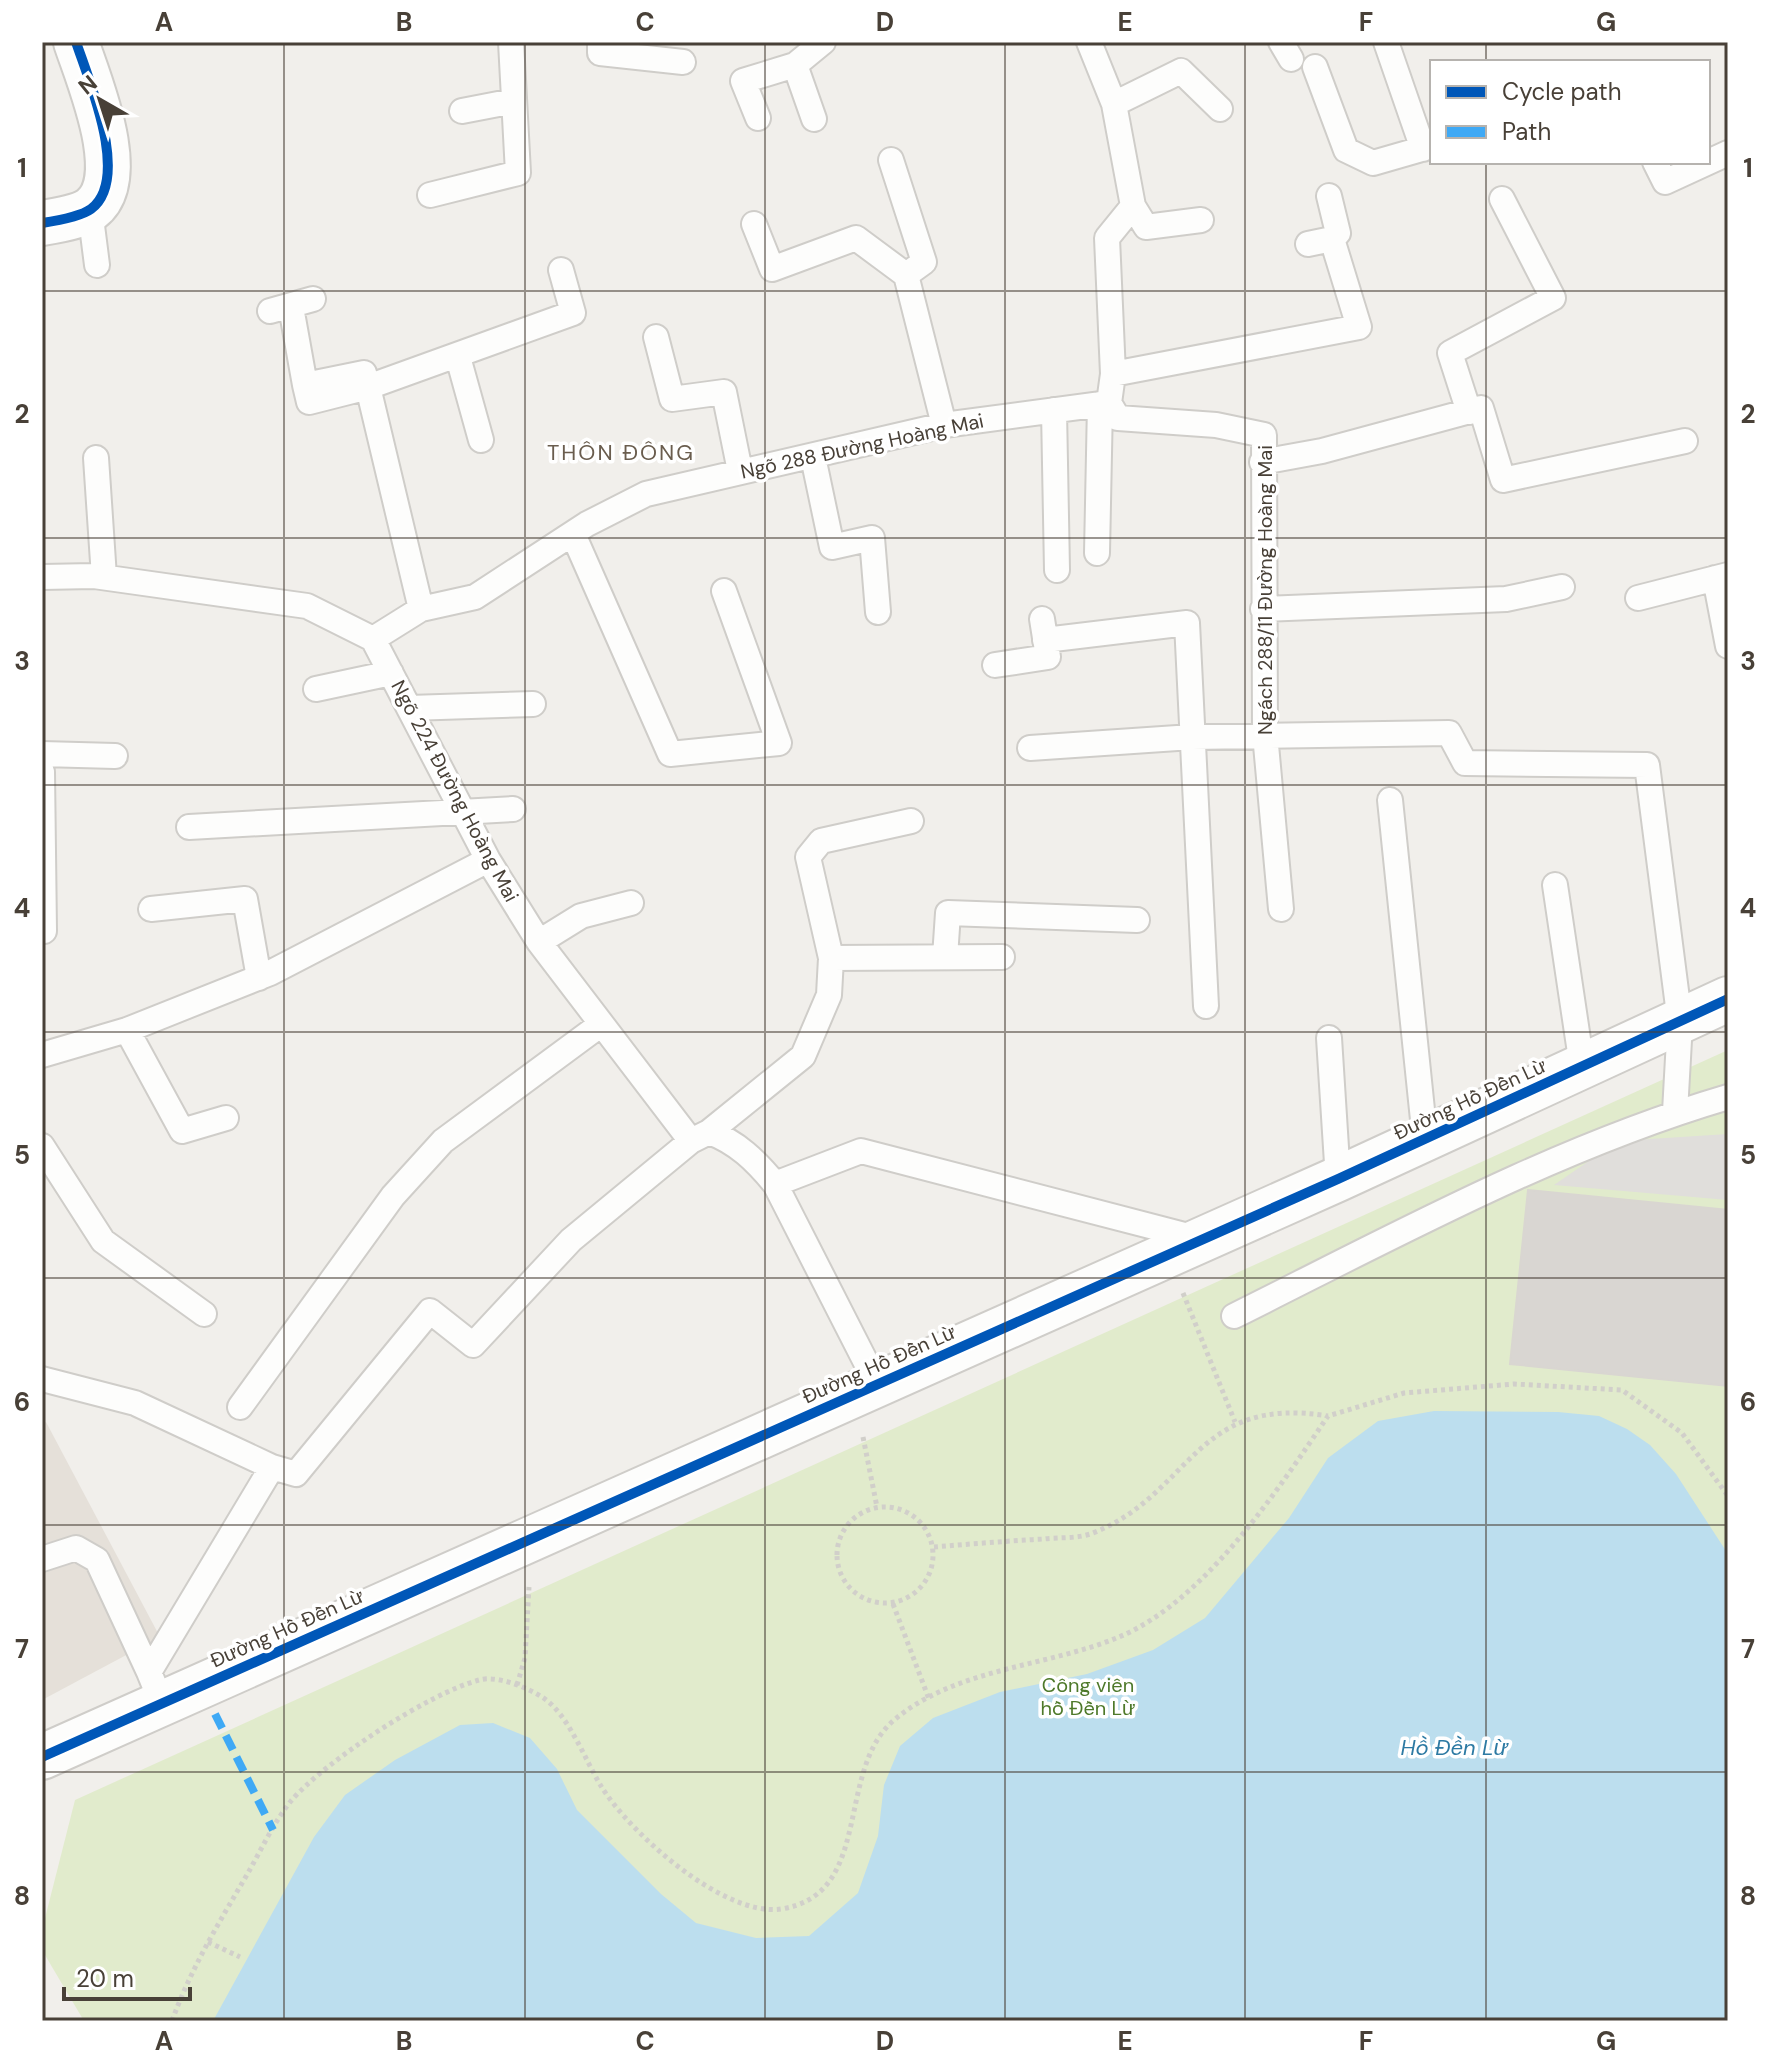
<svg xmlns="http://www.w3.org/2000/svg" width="1770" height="2063" font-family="'DM Sans',sans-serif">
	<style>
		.residential { fill: #e5e0d9 }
		.green { fill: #e1ebcc }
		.parking { fill: #e0dedb }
		.water { fill: #bcdeee }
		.building { fill: #d9d6d2; stroke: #d9d6d1; stroke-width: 2 }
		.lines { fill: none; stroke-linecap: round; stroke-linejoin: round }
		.service-casing { stroke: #cfcdc9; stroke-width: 28 }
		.minor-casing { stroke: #cfcdc9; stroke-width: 48 }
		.tertiary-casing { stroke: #cfcdc9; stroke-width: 48 }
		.path { stroke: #d1cfca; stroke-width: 5; stroke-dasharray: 4 4; stroke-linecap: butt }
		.service { stroke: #fdfdfc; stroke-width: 24 }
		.minor { stroke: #fdfdfc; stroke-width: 44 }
		.tertiary { stroke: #fdfdfc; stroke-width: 44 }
		.quiet { stroke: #3fa9f5; stroke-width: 8; stroke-dasharray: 16 8; stroke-linecap: butt }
		.cycleway-casing { stroke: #fff; stroke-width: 15 }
		.cycleway { stroke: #0057b8; stroke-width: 10 }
		.grid { fill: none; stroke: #484037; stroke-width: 2; stroke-opacity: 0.55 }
		.labels { text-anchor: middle; stroke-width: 7; stroke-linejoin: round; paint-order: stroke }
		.street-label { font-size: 20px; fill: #484037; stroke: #fff }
		.park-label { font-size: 20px; fill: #4e792a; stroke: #fff }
		.neighbourhood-label { font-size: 22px; letter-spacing: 2px; fill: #6a5d4e; stroke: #fff }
		.water-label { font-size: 22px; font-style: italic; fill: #2d7aa3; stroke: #fff }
		.neatline { fill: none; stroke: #484037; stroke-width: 3 }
		.grid-label { font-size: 26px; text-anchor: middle; font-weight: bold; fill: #484037 }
	</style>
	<rect width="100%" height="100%" fill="#f1efeb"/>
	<path class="residential" d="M46 1422 160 1637 42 1700V1424Z"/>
	<path class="green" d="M1728 1050V2021H84L42 1950V1930L75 1800Z"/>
	<path class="parking" d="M1728 1134V1200L1554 1185 1618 1141Z"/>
	<path class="water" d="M1434 1411 1558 1412 1599 1416 1627 1429 1650 1445 1676 1474 1728 1554V2021H213L314 1837 345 1795 395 1760 460 1725 493 1723 530 1738 557 1769 577 1810 661 1894 696 1923 756 1938 809 1936 858 1893 878 1836 884 1785 900 1746 933 1718 1000 1692 1087 1674 1153 1650 1205 1618 1289 1518 1328 1458 1378 1421Z"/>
	<path class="building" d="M1528 1190 1728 1210V1386L1510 1364Z"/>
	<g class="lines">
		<defs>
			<path id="service" d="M600 42V53L683 62
				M1281 42 1291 59
				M1386 42 1423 149
				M795 65 814 119
				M1315 67 1346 150 1373 163 1432 146
				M1114 104 1181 71 1220 109
				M462 111 514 101
				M758 118 743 81 795 65 823 42
				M891 160 924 262 906 275 944 425
				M1655 162 1665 182 1728 153
				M430 195 518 173 511 42
				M1133 206 1146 227 1201 220
				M90 210 97 265
				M754 224 772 269 856 238 906 275
				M1308 244 1332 239 1338 233 1329 196
				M291 307 305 385 364 373 368 387 309 402 305 385
				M270 311 313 299
				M656 337 672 399 724 392 740 471
				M458 357 481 440
				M1113 374 1359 327 1332 239
				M1109 403 1118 418 1216 425 1264 435 1265 734 1281 909
				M1054 410 1057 570
				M1469 412 1450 353 1553 298 1502 199
				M813 457 832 547 872 538 878 612
				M96 458 104 577
				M1262 462 1322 451 1481 408 1503 480 1685 441
				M573 534 670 754 779 743 724 591
				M1097 553 1100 404
				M42 577 94 576 307 606 373 639 488 860 539 942 691 1141
				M1715 578 1728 646
				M1638 598 1728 575
				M421 609 368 387 573 313 561 270
				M1263 609 1506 599 1562 587
				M373 639 421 609 475 597 587 524 646 494 944 425 1109 403 1113 374 1107 238 1133 206 1114 104 1089 42
				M1045 640 1187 623 1206 1006
				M995 665 1048 657 1042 619
				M316 689 391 673
				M409 708 533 704
				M1030 748 1192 737 1449 733 1465 763 1647 765 1680 1022 1675 1112
				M42 754 115 756
				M42 772 44 931
				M1390 800 1425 1139
				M189 827 513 809
				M1555 885 1582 1066
				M151 909 245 899 259 978
				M539 942 581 916 631 903
				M945 957 948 913 1137 920
				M831 958 1002 957
				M127 1030 182 1131 226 1118
				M1329 1038 1338 1179
				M42 1055 127 1030 270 973 488 860
				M709 1132C737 1142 756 1161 775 1184L877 1384
				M42 1146 103 1241 204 1314
				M775 1184 861 1151 1200 1239
				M1234 1316C1395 1236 1555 1148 1728 1097
				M42 1379 135 1403 272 1467
				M240 1407 393 1196 443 1141 600 1025
				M42 1559 76 1548 97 1560 149 1672
				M162 1704 149 1672 272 1467 296 1474 430 1311 473 1345 571 1240 691 1141 709 1132 803 1056 829 995 831 958 808 857 821 841 911 821"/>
			<path id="minor" d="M42 223C55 221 80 217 91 209 131 179 89 81 76 42"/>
			<path id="tertiary" d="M42 1757 1338 1179 1728 999"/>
		</defs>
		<use href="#service" class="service-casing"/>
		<use href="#minor" class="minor-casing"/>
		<use href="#tertiary" class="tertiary-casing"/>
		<path class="path" d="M1183 1293 1235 1422
			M863 1437 877 1507
			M837 1555a48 48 0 1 1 96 0a48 48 0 1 1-96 0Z
			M934 1547C970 1544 1007 1541 1044 1539 1059 1537 1078 1539 1093 1533 1192 1494 1194 1394 1328 1416
			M893 1604 929 1699
			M517 1685 525 1658 529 1587
			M208 1942 240 1957
			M172 2021C191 1968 220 1921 248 1873 261 1850 274 1822 291 1801 324 1762 429 1693 479 1680 497 1675 526 1687 542 1697 568 1713 585 1760 601 1786 629 1832 723 1917 781 1909 874 1895 835 1772 893 1721 954 1668 1047 1667 1119 1637 1205 1601 1277 1491 1328 1416L1404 1393 1514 1384 1622 1390 1682 1433 1728 1496"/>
		<use href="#service" class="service"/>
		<use href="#minor" class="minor"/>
		<use href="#tertiary" class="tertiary"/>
		<path class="quiet" d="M215 1714 273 1830"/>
		<defs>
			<path id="cycleway" d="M42 223C55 221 80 217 91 209 131 179 89 81 76 42
				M42 1757 1338 1179 1728 999"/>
		</defs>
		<use href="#cycleway" class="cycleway-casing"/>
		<use href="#cycleway" class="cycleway"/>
	</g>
	<path class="grid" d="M284 42V2021M525 42V2021M765 42V2021M1005 42V2021M1245 42V2021M1486 42V62M1486 162V2021M42 291H1728M42 538H1728M42 785H1728M42 1032H1728M42 1278H1728M42 1525H1728M42 1772H1728"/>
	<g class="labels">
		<g class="street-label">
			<text transform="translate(862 446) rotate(-12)" y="7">Ngõ 288 Đường Hoàng Mai</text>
			<text transform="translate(1265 590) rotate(-90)" y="7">Ngách 288/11 Đường Hoàng Mai</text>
			<text transform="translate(455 791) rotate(62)" y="7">Ngõ 224 Đường Hoàng Mai</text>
			<text transform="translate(1470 1099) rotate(-25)" y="7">Đường Hồ Đền Lừ</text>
			<text transform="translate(879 1364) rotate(-24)" y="7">Đường Hồ Đền Lừ</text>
			<text transform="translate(287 1628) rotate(-24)" y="7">Đường Hồ Đền Lừ</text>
		</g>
		<g class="park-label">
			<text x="1088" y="1692">Công viên<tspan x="1088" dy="23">hồ Đền Lừ</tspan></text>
		</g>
		<g class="neighbourhood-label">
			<text x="621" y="460">THÔN ĐÔNG</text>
		</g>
		<g class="water-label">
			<text x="1454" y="1755">Hồ Đền Lừ</text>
		</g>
	</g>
	<rect width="1770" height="2063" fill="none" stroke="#ffffff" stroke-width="88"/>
	<rect x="1430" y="60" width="280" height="104" fill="#ffffff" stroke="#b6b3af" stroke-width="2"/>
	<rect x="1446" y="86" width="40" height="12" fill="#0057b8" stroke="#b6b3af" stroke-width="2"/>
	<text x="1502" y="100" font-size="24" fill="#484037">Cycle path</text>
	<rect x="1446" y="126" width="40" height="12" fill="#3fa9f5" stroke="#b6b3af" stroke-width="2"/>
	<text x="1502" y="140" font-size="24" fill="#484037">Path</text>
	<g transform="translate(100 100) rotate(321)" stroke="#ffffff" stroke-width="6" paint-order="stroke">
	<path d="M0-6L14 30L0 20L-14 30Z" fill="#484037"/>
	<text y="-12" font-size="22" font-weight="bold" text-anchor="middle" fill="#484037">N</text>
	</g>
	<path d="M64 1987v12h126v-12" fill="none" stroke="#484037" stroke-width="4"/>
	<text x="76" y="1987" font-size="24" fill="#484037" stroke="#ffffff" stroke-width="6" paint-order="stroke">20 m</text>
	<rect x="44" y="44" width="1682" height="1975" class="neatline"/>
	<g class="grid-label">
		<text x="164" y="31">A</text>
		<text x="404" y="31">B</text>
		<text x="645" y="31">C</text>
		<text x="885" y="31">D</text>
		<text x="1125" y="31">E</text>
		<text x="1366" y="31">F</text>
		<text x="1606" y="31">G</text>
		<text x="22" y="177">1</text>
		<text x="1748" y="177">1</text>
		<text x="22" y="423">2</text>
		<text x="1748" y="423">2</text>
		<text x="22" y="670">3</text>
		<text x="1748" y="670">3</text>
		<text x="22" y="917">4</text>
		<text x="1748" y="917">4</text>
		<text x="22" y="1164">5</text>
		<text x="1748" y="1164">5</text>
		<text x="22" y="1411">6</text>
		<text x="1748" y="1411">6</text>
		<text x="22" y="1658">7</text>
		<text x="1748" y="1658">7</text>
		<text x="22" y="1905">8</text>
		<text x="1748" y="1905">8</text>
		<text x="164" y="2050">A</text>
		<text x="404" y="2050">B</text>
		<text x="645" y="2050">C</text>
		<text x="885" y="2050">D</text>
		<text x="1125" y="2050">E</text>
		<text x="1366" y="2050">F</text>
		<text x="1606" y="2050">G</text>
	</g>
</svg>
